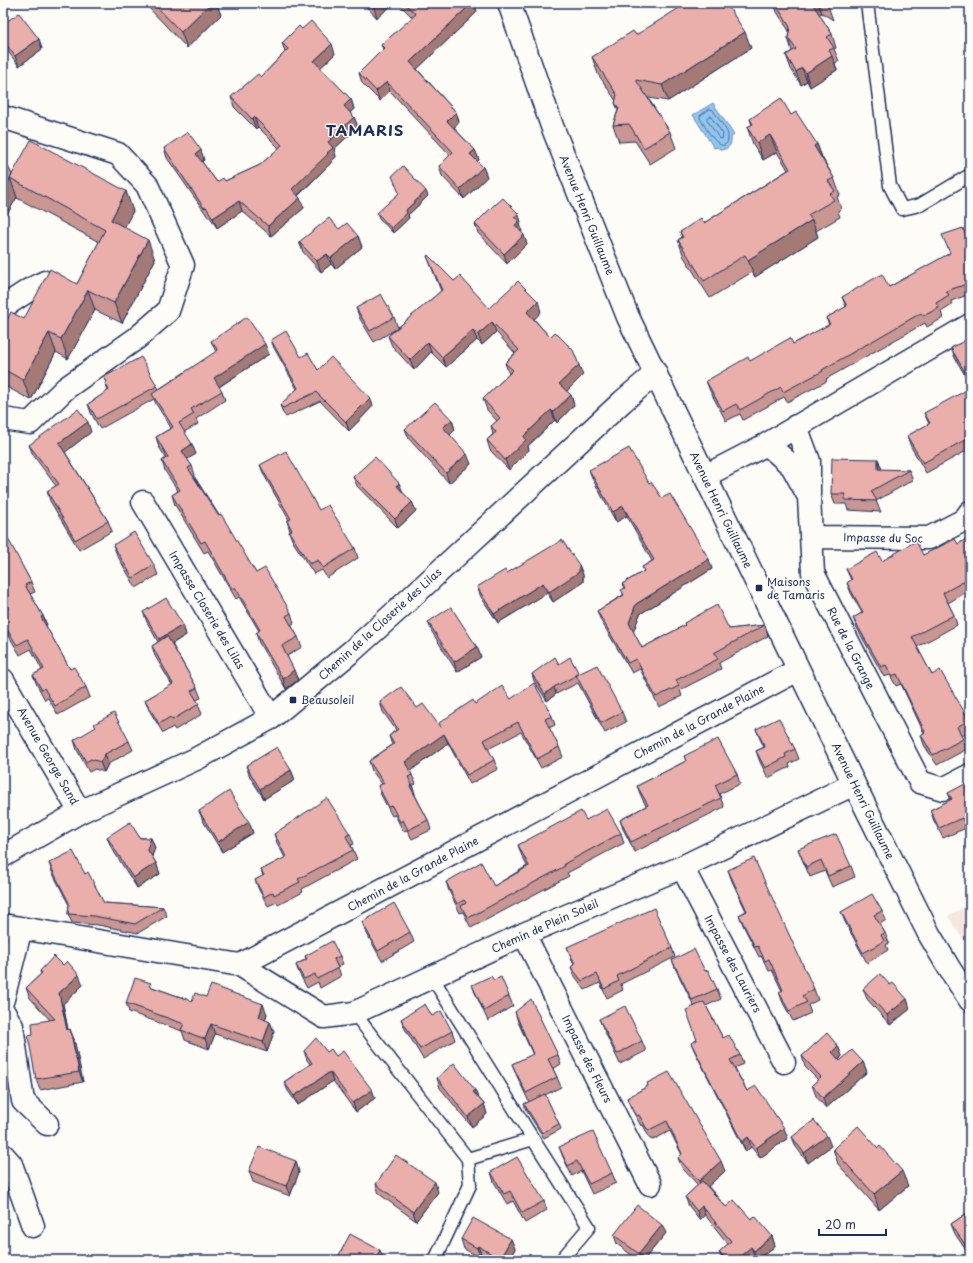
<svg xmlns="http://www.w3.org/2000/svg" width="973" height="1263" font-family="'Playpen Sans',sans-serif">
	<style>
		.built { fill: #f7e5e0 }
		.water { fill: #92c5ef; stroke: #6289b5 }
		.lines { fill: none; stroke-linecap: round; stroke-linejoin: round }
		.shore { stroke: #4b6b98; stroke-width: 1 }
		.service-casing { stroke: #1b2f5e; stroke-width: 15 }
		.minor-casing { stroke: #1b2f5e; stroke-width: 25 }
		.tertiary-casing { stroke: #1b2f5e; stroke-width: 25 }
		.service { stroke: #fdfcf7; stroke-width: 12 }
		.minor { stroke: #fdfcf7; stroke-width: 22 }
		.tertiary { stroke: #fdfcf7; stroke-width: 22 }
		.wall { fill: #c99692; stroke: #1b2f5e }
		.shaded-wall { fill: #a47a77; stroke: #1b2f5e }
		.building { fill: #eaafaa; stroke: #1b2f5e }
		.poi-dot { fill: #1b2f5e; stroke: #fdfcf7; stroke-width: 1.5 }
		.labels { text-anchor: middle; stroke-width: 3; stroke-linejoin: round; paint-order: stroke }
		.street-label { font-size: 11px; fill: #1b2f5e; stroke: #fdfcf7 }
		.poi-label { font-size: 11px; fill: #1b2f5e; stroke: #fdfcf7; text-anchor: start }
		.district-label { font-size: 15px; font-weight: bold; letter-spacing: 1px; fill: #1b2f5e; stroke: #fdfcf7 }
	</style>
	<rect width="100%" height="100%" fill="#fdfcf7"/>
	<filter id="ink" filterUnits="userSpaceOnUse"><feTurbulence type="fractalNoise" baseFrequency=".025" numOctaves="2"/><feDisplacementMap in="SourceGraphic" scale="8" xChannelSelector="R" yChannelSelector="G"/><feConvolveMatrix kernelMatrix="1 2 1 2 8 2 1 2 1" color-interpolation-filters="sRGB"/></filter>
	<g filter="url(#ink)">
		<path class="built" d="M970 904V951L948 916Z"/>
		<path class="water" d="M713 103 734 135 731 137C732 145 729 148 722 150L717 147 714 148 693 115Z"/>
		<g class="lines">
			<path class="shore" d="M710 109 713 110C715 114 727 130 728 134 728 135 728 142 727 143 719 154 703 123 700 118V116Z
				M709 116 711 117 723 134 722 139 719 138 707 120V118Z"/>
			<defs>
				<path id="service" d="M867 3 890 186 902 209 920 205 970 175
					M432 977 533 1139 589 1227 561 1260
					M354 1013 468 1159
					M435 1260 470 1185 468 1159 533 1139"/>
				<path id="minor" d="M3 117 118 154 147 185 183 265 168 311 137 338 66 388 30 423 3 419
					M3 307 29 290 45 282
					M796 426 809 461V494
					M767 444 792 466 809 497 813 573 920 782 943 789 970 775
					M705 476 767 444 970 325
					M143 502 271 718
					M811 537 929 538 964 520 970 512
					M3 680 80 812
					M682 867 784 1062
					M3 925 240 965 798 670
					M524 934 650 1184
					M240 965 324 1017 354 1013 524 934 682 867 854 784
					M3 999 21 928
					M3 1011 12 1026 23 1101 47 1124
					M3 1155 11 1164 33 1226"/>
				<path id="tertiary" d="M509 3 552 126 628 317 854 784 929 934 949 968 970 1000
					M3 856 80 812 196 759 271 718 352 651 401 607 623 401 656 373"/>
			</defs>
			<use href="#service" class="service-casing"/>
			<use href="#minor" class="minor-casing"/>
			<use href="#tertiary" class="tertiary-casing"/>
			<use href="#service" class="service"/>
			<use href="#minor" class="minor"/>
			<use href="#tertiary" class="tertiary"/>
		</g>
		<path class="wall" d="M145 3H216L221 15 187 48 146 5Z
			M363 3H394L377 18Z
			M398 3H474L477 12 417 69 456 112 459 122 454 128 475 150 479 160 477 161 483 167 487 177 464 199 442 176 439 166 450 155 390 91 380 101 362 83 359 73 383 49 381 45 413 18Z
			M774 3H826L828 6 833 20 822 13 819 14 832 34 836 48 834 49 839 61 835 63 837 70 810 87 807 81 801 85 791 69 786 55 792 51 788 38 789 31 777 12Z
			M3 24 39 39 42 49 19 66 3 45Z
			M302 29 335 54 320 68 351 99 354 109 350 113 354 117 358 127 334 149 336 157 331 162V163L298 196 304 208 271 236 242 211 217 228 210 217H208L167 158 164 148 204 160 202 162 217 182 225 181 260 165 279 148 258 127 256 129 234 107 231 97 261 77 285 52 282 43Z
			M636 35 751 48 668 101 648 98 670 132 676 148 650 164 635 141 619 142 613 125 618 110 615 103 616 101 598 74 592 57Z
			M791 115 817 144 822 157 834 178 840 195 837 197 841 208 838 211 840 217 816 231 818 237 755 277 752 272 710 298 684 257 678 240 682 237 680 232 704 223 788 170 777 152 763 160 753 144 747 127 752 125 750 119Z
			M3 156 12 175 133 211 124 227 155 260 122 323 95 310 68 359 56 352 31 400 3 385V327L24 319 77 284 99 242 17 198V197L6 216 3 218Z
			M428 196 408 215 409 218 393 233 379 218 377 213Z
			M495 205 518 213 521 222 520 224 522 231 521 232 527 244 507 264 478 233 475 224Z
			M339 229 358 236 362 247 335 269 331 264 321 272 303 252 299 242Z
			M970 238V294L951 301 952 305 941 312 943 318 927 327 925 323 826 379 827 381 787 402 784 397 743 420 740 414 726 421 710 391 706 381 750 361 793 344 829 325 826 318 846 307 842 297 889 287 949 254 967 239Z
			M427 256 454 281 489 308 541 312 534 319 583 375 566 391 571 395 574 405 557 423 555 420 528 446 529 450 509 470 490 450 487 440 493 434 491 426 497 421 487 410 483 399 509 374 505 363 515 353 496 332 482 345 477 340 446 367 431 352 414 370 392 346 388 336 441 291Z
			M356 308 394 317 398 328 374 342 360 319Z
			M970 338V384L955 358 951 348Z
			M271 340 301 357 318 370 370 398 373 406 349 431 320 401 286 417 283 413 280 405 297 389 274 348Z
			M211 341 269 354 219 387 222 391 225 400 196 419 198 424 184 432 196 454 187 459 192 466 195 475 194 476 256 573 291 613 294 623 291 625 298 637 302 647 287 656 298 680 286 689 259 643 256 633 259 631 239 597 236 599 208 551 204 553 175 505 172 495 178 491 165 471 162 461 166 458 159 447 156 437 171 428 156 404 154 399 100 429 91 413 88 404 108 391 105 383H106L104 377 157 386 159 389 216 352Z
			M970 400V449L926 473 911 447 907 436 929 424 924 413Z
			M452 420 455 430 450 435 471 464 449 483 409 439 405 429Z
			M91 432 65 452 108 521 112 531 79 550 50 501 47 491 56 486 33 455 29 445Z
			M878 459 882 470H909L913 480 876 501 881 512 848 510 846 504H835L831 494Z
			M260 465 319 510 355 548 358 558 327 578 322 570 314 574 293 542 289 532 290 531 287 521 289 520 264 475Z
			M589 470 649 483 662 498 712 569 640 614 633 631 642 648 685 625 684 623 729 629 765 625 768 636 719 663 721 669 680 690 682 696 659 707 640 669 632 673 601 621 597 611 623 595 624 588 622 584 644 571 642 567 652 561 627 516 616 522 593 480Z
			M353 477 402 492 412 502 416 511 398 528 357 486Z
			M3 532 31 582 35 592 30 594 43 616 47 625 46 626 70 669 86 687 90 697 58 715 48 698 45 700 37 685 33 675 42 670 31 649 20 655 3 626V613L7 610 3 604Z
			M970 537V590L948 603 954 615 957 625 917 647 932 675 969 720 970 724V732L962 736 967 749 937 765 924 745 921 735 924 733 901 684 896 686 890 675 884 677 857 628 853 618 862 613 851 593 847 583 851 580 846 569 882 561 923 555 958 544Z
			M113 545 154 565 158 575 136 588 117 555Z
			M579 565 583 575V582L553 602 547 593 498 623 481 597 477 587 507 573Z
			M143 612 183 625 186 635 172 644 197 688 201 698 196 700 202 714 175 730 173 727 163 733 149 710 145 700 172 685 155 656 152 646 158 642 147 622Z
			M428 622 477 647 481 657 457 672 432 632Z
			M559 664 579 674 622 712 626 722 605 733 578 683 556 694 547 701 534 681 532 674Z
			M511 699 552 716 555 725 549 728 559 747 563 757 541 768 521 732 488 749 494 760 498 769 470 784 448 743 410 771 412 775 416 784 412 786 415 794V795L428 820 431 830 412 839 407 830 403 831 395 815 392 816 381 795 378 786 382 784 372 771 369 761 392 745 389 736 396 730 383 712 380 702 417 708 440 726 475 704Z
			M756 729 795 749 799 759 789 764 790 767 768 778 760 762 756 751 764 747 760 739Z
			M74 740 129 741 133 750 108 764 104 772 95 769 89 772 77 750Z
			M684 756 737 774 740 784 719 794 724 807 635 852 623 829 620 820 646 806 641 796 637 786 686 761Z
			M246 766 291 770 295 780 264 799 250 777Z
			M970 788V837L966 828 943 838 934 821 930 810 951 800 948 793 968 789Z
			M199 811 249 822 253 833 222 852 203 821Z
			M586 820 621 833 624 843 567 873 569 876 471 928 463 912 460 913 449 891 446 882 494 886 527 866 521 854 518 845Z
			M274 834H350L354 844 351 845 357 859 302 889 303 892 278 905 277 902 268 906 259 890 255 880 263 876 261 870 285 858 281 850 277 843Z
			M107 837 151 838 155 848 152 856 156 863 160 874 137 888 111 847Z
			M798 849 851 866 855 877 832 887 825 871 810 877 802 859Z
			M49 863 85 874 104 903 163 907 167 916 138 933 98 925 72 923 68 914 69 905 52 872Z
			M728 870 814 989 818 1000 808 1005 811 1013 793 1021 783 1003 779 992 782 991 772 970 769 971 761 956 759 957 743 925 739 915 746 911 732 881Z
			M882 911 886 920 880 924 885 933 889 943 886 945 888 950 867 963 845 922 841 912Z
			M362 922 410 932 414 942 382 961 366 932Z
			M567 947 672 948 675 957 621 984 623 990 607 998 600 983 585 990 574 975 571 967 574 965Z
			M305 956H340L343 964 338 967 341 976 320 988 318 982 307 988 299 973 296 965 306 959Z
			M672 960 705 971 717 989 721 999 706 1006 723 1038 740 1055 743 1064 735 1068 747 1091 788 1138 760 1158 751 1147 746 1152 695 1052 691 1043 697 1040 694 1006 676 970Z
			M63 965 83 985 63 1004 68 1030 74 1039 83 1082 40 1090 36 1079 33 1035 50 1020 30 998 26 988 41 974 40 971Z
			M472 985 509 996 513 1006 488 1021 476 995Z
			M152 987 192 1001 206 997 267 1014 265 1020 270 1022 274 1032 267 1052 215 1034 209 1049 185 1040 182 1031 129 1012 126 1003Z
			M863 989 907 999 910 1009 890 1025 867 999Z
			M515 1012 558 1055 561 1064 553 1069 557 1077 561 1087 545 1095 559 1124 561 1129 544 1138 526 1110 524 1104 529 1102 516 1074 512 1064 533 1055 518 1022Z
			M432 1016 452 1031 455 1040 423 1059 405 1029 401 1019Z
			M599 1019 642 1041 646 1051 620 1064 603 1028Z
			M838 1046 842 1056 839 1060 840 1061 863 1062 867 1072 826 1108 816 1096 812 1085 818 1080 805 1067 802 1056Z
			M304 1051 327 1052 336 1056 372 1090 375 1098 356 1112 333 1081 298 1105 288 1091 284 1082 310 1064 307 1060Z
			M437 1078 478 1097 484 1104 487 1114 472 1127 440 1088Z
			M648 1086 725 1171 708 1186 726 1207 751 1219 772 1236 775 1246 758 1260 755 1257 751 1260H722L719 1252 728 1244 705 1215 700 1220 689 1206 685 1197 698 1185 682 1168 678 1158 682 1155 670 1131 653 1140 650 1139 643 1125 641 1126 631 1108 627 1098Z
			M792 1137 831 1146 808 1163 796 1147Z
			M559 1147 612 1173 616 1183 592 1194 581 1171 572 1176 563 1157Z
			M878 1148 908 1186 879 1210 838 1164 833 1149Z
			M249 1171 299 1172 290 1196 253 1182Z
			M491 1172 544 1201 547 1210 525 1223 513 1201 507 1204 494 1182Z
			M376 1184 438 1192 416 1221 379 1194Z
			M970 1211V1256L955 1234 951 1224Z
			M666 1233 644 1260H638L617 1244 614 1235Z
			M461 1239H511L515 1249 508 1260H488L482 1256 481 1258 464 1249Z
			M338 1257 384 1260H339Z"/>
		<path class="shaded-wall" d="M211 3H216L221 15 187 48 181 32Z
			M379 3H394L377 18 374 8Z
			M472 3H474L477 12 414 72 410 62Z
			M812 3H818L822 13 817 16Z
			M745 32 751 48 668 101 662 85Z
			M39 39 42 49 19 66 15 56Z
			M332 44 335 54 317 71 314 61Z
			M832 56 837 70 810 87 806 73Z
			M802 68 807 81 801 85 796 72Z
			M387 82 390 91 380 101 376 91Z
			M351 99 354 109 347 115 344 106Z
			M456 112 459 122 451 131 447 121Z
			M254 117 258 127 256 129 252 119Z
			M354 117 358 127 334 149 336 157 331 162V163L295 198 292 189 327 153 328 142Z
			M770 135 777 152 763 160 757 143Z
			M817 144 823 161 814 146Z
			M201 150 204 160 199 163 196 154Z
			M475 150 479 160 474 164 470 154Z
			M483 167 487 177 464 199 460 189Z
			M12 175 10 178 17 197 6 216 3 207V190Z
			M126 191 133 211 118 240 111 220Z
			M426 191 428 196 408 215 409 218 393 233 391 228 406 210Z
			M300 198 304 208 271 236 268 226Z
			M239 201 242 211 217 228 213 218Z
			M518 213 521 222 520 224 522 231 518 234 515 225 514 217Z
			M812 220 818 237 755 277 748 260Z
			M524 235 527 244 507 264 504 254Z
			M358 236 362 247 335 269 331 258Z
			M148 240 155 260 122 323 114 303Z
			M327 254 331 264 321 272 317 261Z
			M88 290 95 310 68 359 61 339Z
			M538 301 541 312 531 323 527 312Z
			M492 322 496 332 482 345 478 335Z
			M473 330 477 340 446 367 442 357Z
			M49 333 56 352 31 400 23 380Z
			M428 342 431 352 414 370 410 360Z
			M265 344 269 354 217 388 214 378Z
			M579 365 583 375 563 395 559 384Z
			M571 395 574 405 557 423 553 412Z
			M370 398 373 406 349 431 346 422Z
			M551 410 555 420 528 446 529 450 509 470 505 460 524 436Z
			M452 420 455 430 447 438 443 427Z
			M88 422 91 432 63 454 59 443Z
			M192 444 196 454 186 460 182 451Z
			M467 454 471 464 449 483 446 473Z
			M878 459 882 470 878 469Z
			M399 483 403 492 397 486Z
			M412 502 416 511 398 528 395 519Z
			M623 506 627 516 616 522 613 512Z
			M709 559 712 569 640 614 633 633 629 623 636 604Z
			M579 565 583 575V582L553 602 549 592Z
			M543 583 547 593 498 623 494 614Z
			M43 616 47 625 45 627 41 617Z
			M183 625 186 635 163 649 159 639Z
			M477 647 481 657 457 672 454 662Z
			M294 670 298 680 286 689 283 679Z
			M554 687 556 694 547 701 545 694Z
			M444 734 448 743 409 772 405 762Z
			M105 754 108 764 104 772 100 762Z
			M291 770 295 780 264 799 260 789Z
			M412 785 415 794 414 796 410 786Z
			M249 822 253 833 222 852 218 842Z
			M151 838 155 848 151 859 147 849Z
			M156 863 160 874 137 888 133 878Z
			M79 975 83 985 63 1004 70 1040 67 1030 59 993Z
			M907 999 910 1009 890 1025 887 1015Z
			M263 1004 267 1014 262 1027 259 1017Z
			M270 1022 274 1032 267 1052 263 1042Z
			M211 1024 215 1034 209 1049 205 1039Z
			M70 1029 74 1039 83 1082 79 1072Z
			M838 1046 842 1056 836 1063 832 1052Z
			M863 1062 867 1072 826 1108 823 1098Z
			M330 1072 333 1081 298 1105 294 1096Z
			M372 1090 375 1098 356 1112 353 1103Z
			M475 1090 479 1100 473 1092Z
			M484 1104 487 1114 472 1127 468 1117Z
			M784 1128 788 1138 760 1158 756 1148Z
			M827 1136 831 1146 808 1163 804 1153Z
			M748 1137 751 1147 746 1152 742 1142Z
			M296 1161 299 1172 290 1196 286 1186Z
			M721 1161 725 1171 703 1191 699 1181Z
			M902 1171 908 1186 879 1210 874 1194Z
			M435 1182 438 1192 416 1221 413 1212Z
			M702 1206 705 1215 700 1220 697 1211Z
			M662 1225 666 1233 644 1260H641L639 1254Z
			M772 1236 775 1246 757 1260 754 1251Z
			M511 1239 515 1249 508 1260H500V1259Z
			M478 1246 482 1256 481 1258 477 1248Z
			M751 1247 755 1257 751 1260H736Z
			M380 1250 384 1260H375Z"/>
		<path class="building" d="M153 3H211L181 32Z
			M369 3H379L374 8Z
			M404 3H472L410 62 456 112 447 121 475 150 470 154 483 167 460 189 439 166 453 152 387 82 376 91 359 73 384 48 381 45 416 14Z
			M687 3H726L745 32 662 85 636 80 670 132 644 148 629 124 613 125 619 108 615 103 617 95 592 57 633 31 636 35Z
			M775 3H812L832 34 827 37 834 48 829 50 832 56 806 73 802 68 796 72 786 55 796 49 788 38 790 27Z
			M823 3H826L828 6Z
			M19 13 39 39 15 56 3 40V24Z
			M311 21 332 44 314 61 351 99 344 106 354 117 328 142 333 148 327 153 328 154 292 189 300 198 268 226 239 201 213 218 206 207 204 208 164 148 188 132 201 150 196 154 217 182 223 178 225 181 260 165 282 145 254 117 252 119 231 97 258 74 261 77 288 49 282 43 299 26 302 29Z
			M781 98 791 115 796 112 817 144 814 146 834 178 828 181 835 191 830 194 834 200 808 215 812 220 748 260 745 255 704 281 678 240 683 237 680 232 701 218 704 223 790 169 770 135 757 143 747 127 753 124 750 119Z
			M31 140 126 191 111 220 148 240 114 303 88 290 61 339 49 333 23 380 3 369V327L11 312 24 319 50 269 77 284 105 230 10 178Z
			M3 156 12 175 3 190Z
			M403 166 426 191 406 210 407 213 391 228 377 213 399 193 392 176Z
			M503 198 518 213 514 217 519 222 515 225 524 235 504 254 475 224 495 204V205Z
			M329 218 339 229 347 223 358 236 331 258 327 254 317 261 299 242Z
			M963 228 967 239 970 238V283L946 291 949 295 936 303 939 308 923 316 921 313 822 370 823 371 783 392 781 387 740 410 736 404 723 411 706 381 748 357 750 361 790 338 793 344 830 324 826 318 847 306 842 297 882 274 889 287 950 253 942 235Z
			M428 255 454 281 460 276 489 308 518 281 538 301 527 312 550 337 555 332 573 350 579 365 559 384 571 395 553 412 551 410 524 436 526 440 505 460 487 440 496 432 491 426 500 418 483 399 513 370 505 363 519 350 492 322 478 335 473 330 442 357 428 342 410 360 388 336 442 290 427 256Z
			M381 294 394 317 370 331 356 308Z
			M247 317 265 344 214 378 222 391 191 409 194 414 179 423 192 444 182 451 192 466 188 468 218 515 221 514 256 573 265 568 291 613 286 616 298 637 282 646 294 670 283 679 256 633 260 630 235 587 232 589 205 541 201 543 172 495 180 490 162 461 168 457 156 437 173 427 152 394 218 350 211 341Z
			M286 331 301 357 308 353 318 370 331 357 370 398 346 422 316 392 283 408 280 405 298 388 271 340Z
			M970 338V381L951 348Z
			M141 357 157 386 97 419 88 404 109 390 105 383 107 382 104 377Z
			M965 391 970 400V437L923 463 907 436 930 423 924 413Z
			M435 402 452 420 443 427 467 454 446 473 405 429Z
			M78 409 88 422 59 443 108 521 75 540 47 491 59 484 29 445Z
			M629 448 649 483 651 482 662 498 670 494 709 559 636 604 629 623 642 648 685 625 684 623 717 605 729 629 765 625 714 653 718 659 676 680 679 686 656 697 636 659 628 663 597 611 624 595 621 590 625 588 622 584 644 571 642 567 654 560 623 506 613 512 589 470Z
			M286 451 319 510 328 505 355 548 323 568 318 560 310 564 289 532 292 530 287 521 291 519 260 465Z
			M375 457 399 483 397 486 412 502 395 519 353 477Z
			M832 458 878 459V469L909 470 871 491 877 501 845 500V494H831Z
			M4 531 31 582 25 585 43 616 41 617 70 669 74 667 86 687 55 706 44 688 42 690 33 675 44 669 28 639 17 645 3 623V613L8 609 3 600V532Z
			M134 532 154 565 133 578 113 545Z
			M970 537V578L943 593 954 615 912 637 932 675 940 670 969 720 957 727 963 739 933 755 921 735 925 732 897 674 892 676 886 665 881 667 853 618 863 612 847 583 852 579 846 569 877 552 882 561 916 541 923 555 955 539 958 544Z
			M562 540 579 565V572L549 592 543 583 494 614 477 587 505 570 507 573Z
			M166 598 183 625 159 639 143 612Z
			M451 607 477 647 454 662 428 622Z
			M167 636 197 688 191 691 199 704 172 720 170 717 159 724 145 700 173 684 152 646Z
			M555 657 559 664 570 657 579 674 554 687 545 694 532 674Z
			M597 665 622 712 601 723 576 675Z
			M534 683 552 716 545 719 559 747 537 759 518 722 484 740 494 760 467 775 444 734 405 762 412 775 408 777 412 785 410 786 428 820 408 830 403 820 400 822 392 806 389 807 378 786 384 783 369 761 394 744 389 736 398 729 380 702 401 687 417 708 423 704 441 728 439 723 473 700 475 704 502 686 511 699Z
			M114 713 129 741 105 754 100 762 91 759 86 762 74 740 96 727 94 724Z
			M779 718 795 749 785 754 786 757 765 768 756 751 765 747 756 729Z
			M718 739 737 774 715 785 721 798 631 842 620 820 648 805 637 786 686 761 684 756Z
			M277 747 291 770 260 789 246 766Z
			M965 784 968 789 970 788V834L962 818 939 828 930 810 952 799 948 793Z
			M229 791 249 822 218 842 199 811Z
			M327 798 350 834 346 836 353 850 298 879 300 882 274 895 273 892 264 897 255 880 264 875 261 870 286 857 280 845V844L274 834Z
			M607 809 621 833 564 864 565 866 468 918 461 906 466 903 464 900 457 904 446 882 481 862 494 886 529 866 518 845 581 811 586 820Z
			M130 822 140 838H151L147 849 156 863 133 878 107 837Z
			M836 834 851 866 828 876 821 860 806 867 798 849Z
			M73 851 85 874 88 872 104 903 163 907 135 924 94 916 68 914 69 903 49 863Z
			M754 858 814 989 802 996 807 1002 789 1011 779 992 783 990 769 959 765 961 758 946 755 947 739 915 747 911 728 870Z
			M872 894 882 911 874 915 885 933 881 935 884 941 863 953 841 912Z
			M394 903 410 932 378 951 362 922Z
			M654 908 672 948 617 976 619 981 604 989 597 974 582 981 571 967 575 964 567 947Z
			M332 941 340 956 334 959 338 968 317 979 315 974 304 979 296 965 307 959 305 956Z
			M694 949 705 971 708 970 717 989 692 1000 672 960Z
			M54 956 63 965 67 961 79 975 59 993 67 1030 70 1029 79 1072 36 1079 28 1036 33 1035 32 1023 55 1019 26 988 42 973 40 971Z
			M880 974 890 985 893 983 907 999 887 1015 863 989Z
			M491 976 494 980 501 977 509 996 484 1011 472 985Z
			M135 978 151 983 149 986 192 1001 195 993 206 997 211 985 263 1004 259 1017 270 1022 263 1042 211 1024 205 1039 181 1030 184 1024 126 1003Z
			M531 999 558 1055 548 1059 557 1077 526 1093 512 1064 533 1054 515 1012Z
			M704 1002 723 1038 729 1035 740 1055 730 1060 747 1091 756 1086 784 1128 756 1148 748 1137 742 1142 691 1043 697 1040 686 1010Z
			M425 1004 432 1016 441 1011 452 1031 420 1049 401 1019Z
			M625 1006 642 1041 617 1054 599 1019Z
			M827 1033 838 1046 832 1052 840 1061 852 1050 863 1062 823 1098 812 1085 821 1077 802 1056Z
			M316 1038 327 1052 331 1049 336 1056 343 1051 372 1090 353 1103 330 1072 294 1096 284 1082 312 1063 304 1051Z
			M454 1063 475 1090 473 1092 484 1104 468 1117 437 1078Z
			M669 1072 721 1161 699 1181 678 1158 682 1154 667 1121 649 1130 647 1129 639 1115 637 1116 627 1098 648 1086 647 1083Z
			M545 1094 559 1124 542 1133 524 1104Z
			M814 1120 827 1136 804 1153 792 1137Z
			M858 1126 878 1148 880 1146 902 1171 874 1194 833 1149Z
			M593 1132 612 1173 589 1184 577 1161 568 1166 559 1147Z
			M259 1147 296 1161 286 1186 249 1171Z
			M396 1155 435 1182 413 1212 376 1184Z
			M517 1157 544 1201 522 1213 510 1191 504 1194 491 1172Z
			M702 1181 726 1207 734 1200 751 1219 755 1216 772 1236 754 1251 751 1247 736 1260H727L719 1252 731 1241 702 1206 697 1211 685 1197Z
			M637 1205 662 1225 639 1254 614 1235Z
			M970 1211V1252L951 1224Z
			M473 1218 511 1239 500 1259 478 1246 477 1248 461 1239Z
			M350 1234 380 1250 375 1260H344L338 1257Z"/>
	</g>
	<g class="poi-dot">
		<rect x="755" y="584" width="8" height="8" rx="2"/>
		<rect x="289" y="696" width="8" height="8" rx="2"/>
	</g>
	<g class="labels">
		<g class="street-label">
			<text transform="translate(587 215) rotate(68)" y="4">Avenue Henri Guillaume</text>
			<text transform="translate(721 510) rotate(64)" y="4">Avenue Henri Guillaume</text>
			<text transform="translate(883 538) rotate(1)" y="4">Impasse du Soc</text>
			<text transform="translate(207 610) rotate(59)" y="4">Impasse Closerie des Lilas</text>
			<text transform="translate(380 624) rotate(-42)" y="4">Chemin de la Closerie des Lilas</text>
			<text transform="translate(851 648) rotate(63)" y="4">Rue de la Grange</text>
			<text transform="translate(699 722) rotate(-28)" y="4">Chemin de la Grande Plaine</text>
			<text transform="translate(48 756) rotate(60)" y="4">Avenue George Sand</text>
			<text transform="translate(863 801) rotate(64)" y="4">Avenue Henri Guillaume</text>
			<text transform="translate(413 874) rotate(-28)" y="4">Chemin de la Grande Plaine</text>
			<text transform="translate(545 926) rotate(-24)" y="4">Chemin de Plein Soleil</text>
			<text transform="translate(733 964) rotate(62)" y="4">Impasse des Lauriers</text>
			<text transform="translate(587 1059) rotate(63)" y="4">Impasse des Fleurs</text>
		</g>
		<g class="poi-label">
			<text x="767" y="586">Maisons<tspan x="767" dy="13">de Tamaris</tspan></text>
			<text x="301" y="704">Beausoleil</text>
		</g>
		<g class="district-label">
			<text x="365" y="136">TAMARIS</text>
		</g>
	</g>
	<rect width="973" height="1263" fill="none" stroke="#fdfcf7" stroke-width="16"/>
	<rect x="8" y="8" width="957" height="1247" fill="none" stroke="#1b2f5e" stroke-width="1.5" filter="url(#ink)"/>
	<path d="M819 1229v6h67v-6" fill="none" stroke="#1b2f5e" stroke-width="2"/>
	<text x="825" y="1229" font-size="12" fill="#1b2f5e" stroke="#fdfcf7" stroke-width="3" paint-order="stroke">20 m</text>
</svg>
